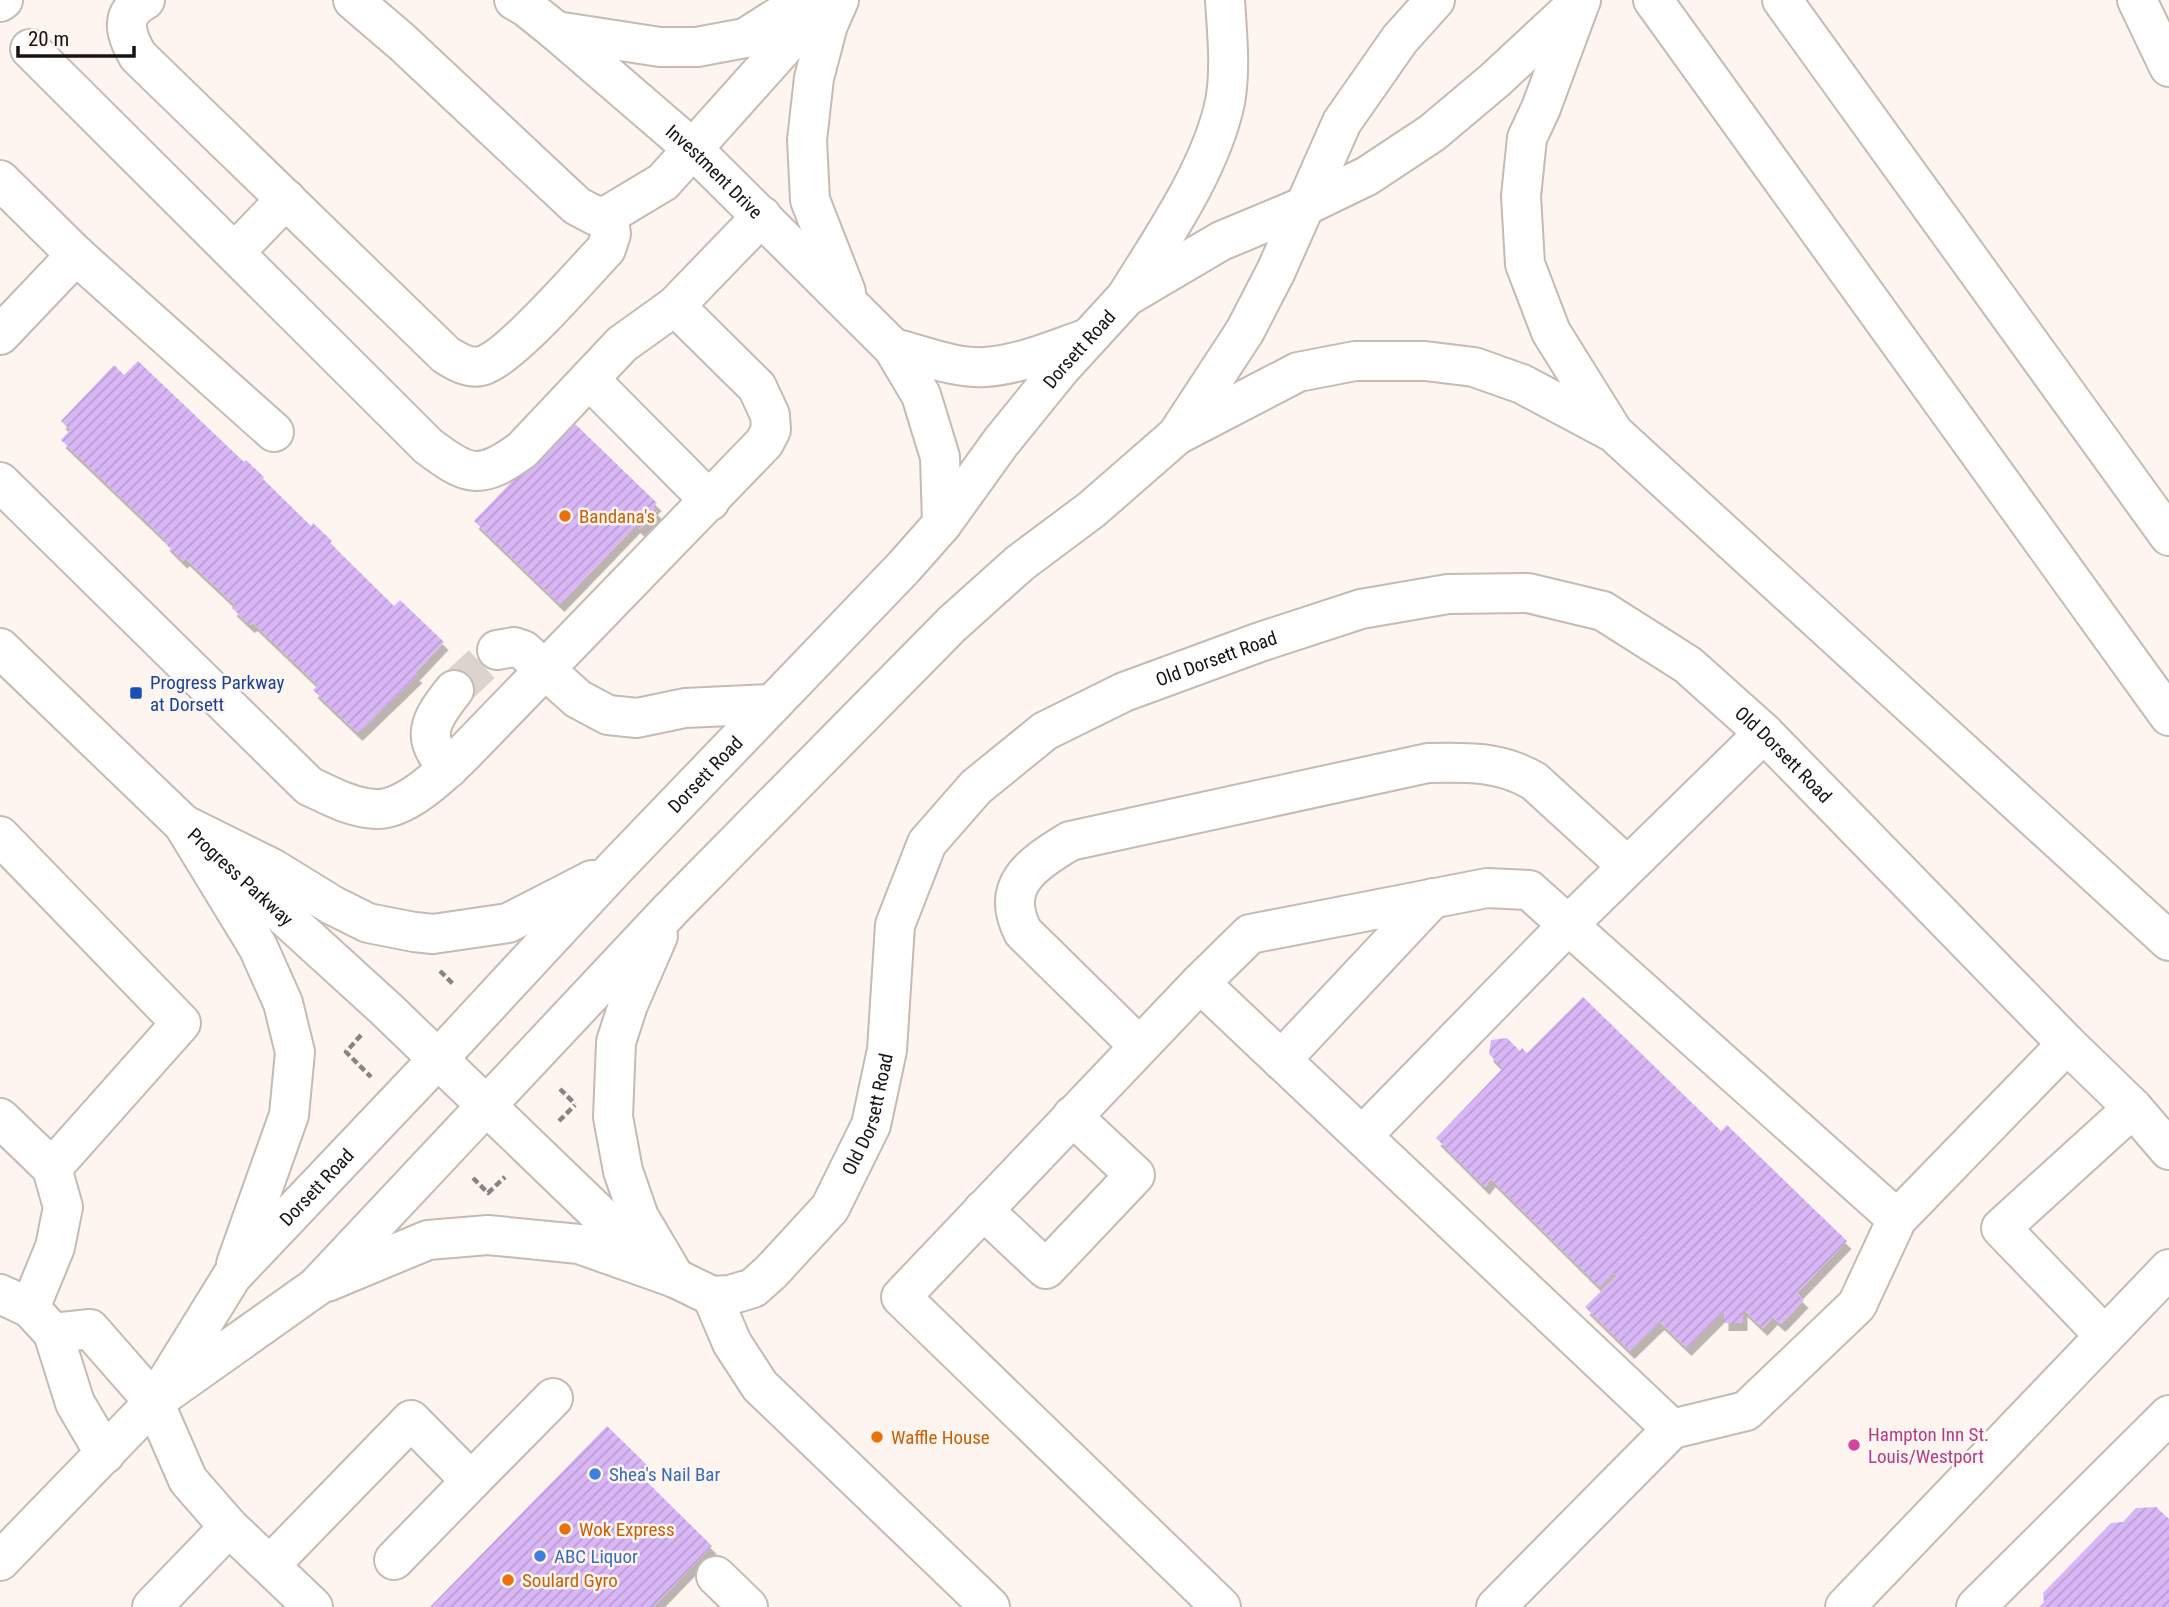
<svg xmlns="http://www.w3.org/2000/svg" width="2169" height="1607" font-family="'Roboto Condensed',sans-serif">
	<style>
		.building { fill: url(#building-hatch); filter: url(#shadow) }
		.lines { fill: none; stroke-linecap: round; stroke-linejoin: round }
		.minor-tunnel { stroke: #dcd3cf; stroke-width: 38; stroke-dasharray: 38 19; stroke-linecap: butt }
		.minor-casing { stroke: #c5bab4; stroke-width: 42 }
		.major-casing { stroke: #c5bab4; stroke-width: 42 }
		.highway-casing { stroke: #c5bab4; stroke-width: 42 }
		.path { stroke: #8a8380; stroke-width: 4.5; stroke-dasharray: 7 3.5; stroke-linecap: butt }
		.minor { stroke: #fff; stroke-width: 38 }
		.major { stroke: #fff; stroke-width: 38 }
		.highway { stroke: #fff; stroke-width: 38 }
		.food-dot { fill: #e8710a; stroke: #fff5f0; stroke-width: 2.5 }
		.transit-dot { fill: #1a4fb4; stroke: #fff5f0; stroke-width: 2.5 }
		.hotel-dot { fill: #d1479c; stroke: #fff5f0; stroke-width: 2.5 }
		.shop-dot { fill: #3f7fe0; stroke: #fff5f0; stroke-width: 2.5 }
		.labels { text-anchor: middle; stroke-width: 5; stroke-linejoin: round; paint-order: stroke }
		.street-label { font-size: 19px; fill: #171311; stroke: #fff5f0 }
		.food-label { font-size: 19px; fill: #c56008; stroke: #fff5f0; text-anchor: start }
		.transit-label { font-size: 19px; fill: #164399; stroke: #fff5f0; text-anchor: start }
		.hotel-label { font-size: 19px; fill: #b23c85; stroke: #fff5f0; text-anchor: start }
		.shop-label { font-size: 19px; fill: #366cbe; stroke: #fff5f0; text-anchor: start }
	</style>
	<defs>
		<pattern id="building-hatch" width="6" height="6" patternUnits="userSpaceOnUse" patternTransform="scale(1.75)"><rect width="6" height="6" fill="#d9b6f6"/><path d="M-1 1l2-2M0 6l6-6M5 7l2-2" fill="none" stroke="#ba9cd2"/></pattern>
		<filter id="shadow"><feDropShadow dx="4.5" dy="8" stdDeviation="0" flood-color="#0004"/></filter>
	</defs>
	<rect width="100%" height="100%" fill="#fff5f0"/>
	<path class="building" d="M138 361 244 462 246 460 264 477 263 479 311 526 313 523 332 541 330 543 394 606 400 600 444 642 415 673 418 675 358 733 313 690 318 685 253 623 250 625 232 608 235 605 185 558 183 561 165 543 167 541 61 440 70 430 61 421 114 365 124 375Z
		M571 420 657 503 653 507 657 511 640 529 636 525 560 604 474 521Z
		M1583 997 1721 1131 1727 1125 1847 1241 1797 1293 1804 1300 1781 1324 1773 1317 1763 1328 1743 1309V1323H1724V1311L1687 1348 1660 1322 1630 1351 1585 1307 1617 1275 1613 1274 1600 1287 1491 1179 1485 1187 1436 1138 1503 1068 1489 1054 1491 1040 1507 1038 1520 1051 1522 1048 1527 1053Z
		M607 1426 648 1466 640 1475 712 1546 653 1607H430Z
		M2156 1507 2169 1519V1607H2039L2044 1602 2043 1593 2111 1523 2123 1522 2136 1508Z"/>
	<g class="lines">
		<path class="minor-tunnel" d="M454 690 497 650"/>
		<defs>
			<g id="minor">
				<path d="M145 0C119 14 125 34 138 56L446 355C456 361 468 369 481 366 509 360 582 274 606 249L611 234 608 215"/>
				<path d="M353 0 402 42 577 206 596 216 608 215 663 182 826 0"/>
				<path id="s1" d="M514 0 526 7 556 31 693 149 893 348 921 395 940 457 942 524"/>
				<path d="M839 0 828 25 814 78 807 140 810 200 846 292"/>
				<path d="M0 2 3 0"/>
				<path d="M556 31 660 47H697L745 38 805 0"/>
				<path d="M30 49 428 446C468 476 480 481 522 450L622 344 675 306"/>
				<path d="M0 180 76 255"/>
				<path d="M235 252 286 199"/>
				<path d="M0 335 76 255 274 432"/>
				<path d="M893 348C922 355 955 369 985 367 1019 365 1053 350 1085 339"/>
				<path d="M589 379 710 501"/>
				<path d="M0 482 309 786C330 796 352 808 376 809 406 810 443 773 463 754L764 443 771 430 770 415 757 387 675 306 762 216"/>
				<path id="s2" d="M0 648 183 824 386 1009 602 1217 675 1278 712 1296 730 1295 753 1288 771 1272 830 1208 871 1125 887 1050 895 925 927 843 976 787 1045 731 1124 692 1260 642 1361 609 1448 594 1528 593 1603 611 1688 665 1764 733 2067 1044 2133 1108 2169 1150"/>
				<path d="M497 650 514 647 523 650 578 699 608 715 637 718 685 708 772 704"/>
				<path d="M449 768C418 738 431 719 454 690"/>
				<path d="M0 836 181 1023 52 1168 63 1207 55 1247 30 1308 53 1333 75 1403 105 1454"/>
				<path d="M1200 983 1250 934 1487 888 1529 890 1897 1219"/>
				<path d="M1139 1046 1023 932C999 884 1033 864 1070 841L1428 763C1466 762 1500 761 1534 781L1627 866"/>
				<path d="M1281 1060 1433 898"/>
				<path d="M0 1118 52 1168"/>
				<path d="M1362 1136 1568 925 1764 733"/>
				<path d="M983 1210 1046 1269 1135 1175 1072 1116"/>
				<path d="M0 1294 30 1308"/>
				<path d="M712 1296 732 1343 760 1386 990 1607"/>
				<path d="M53 1333 90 1329 154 1402 188 1480 229 1527 313 1607"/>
				<path d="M2104 1335 2001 1228 2133 1108"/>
				<path d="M471 1481 553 1398"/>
				<path d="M270 1565 411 1420 471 1481 394 1560"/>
				<path d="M716 1576 748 1607"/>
				<path d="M152 1607 229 1527"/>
				<path d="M1221 1607 901 1297 1200 983 1672 1429"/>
				<path d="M1496 1607 1672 1429 1746 1411 1857 1305 1897 1219 2067 1044"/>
				<path d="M1845 1607 2169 1269"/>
				<path d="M1976 1607 2169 1415"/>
			</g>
			<g id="major">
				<path d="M183 824 258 947 283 1003 295 1052 289 1115 236 1264"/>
				<path d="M183 824 272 868 332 905 368 923 414 932 433 934 508 923 592 880"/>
				<path d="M658 936 628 1005 616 1042 613 1117 623 1171 639 1217 675 1278"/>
				<path d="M327 1282 428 1240 488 1235 579 1244 675 1278"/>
				<path id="s3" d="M164 1386 232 1276 437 1060 615 868 904 567 942 524 1001 442 1061 368 1126 297 1221 241 1305 206 1367 176 1432 133 1495 80 1581 0"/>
				<path d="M0 1561 154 1402 316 1287 671 909 952 624 1020 563 1091 510 1177 435 1245 331 1276 271 1342 122 1400 39 1435 0"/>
			</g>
			<path id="highway" d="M1581 0 1541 108 1527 138 1521 196 1525 264 1551 332 1614 433
				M1653 0 2169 716
				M1782 0 2169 536
				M2137 0 2169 67
				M1126 297C1162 239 1211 169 1225 102 1231 69 1227 33 1225 0
				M1177 435 1298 372 1355 361H1425L1474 367 1522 384 1614 433 2169 941"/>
		</defs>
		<use href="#minor" class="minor-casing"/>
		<use href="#major" class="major-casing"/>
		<use href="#highway" class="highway-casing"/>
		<path class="path" d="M440 971 454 985
			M361 1035 346 1052 371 1077
			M560 1089 575 1104
			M559 1121 575 1105
			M473 1178 488 1193 505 1177"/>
		<use href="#minor" class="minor"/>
		<use href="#major" class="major"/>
		<use href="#highway" class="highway"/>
	</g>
	<g class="food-dot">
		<circle cx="565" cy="516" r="7"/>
		<circle cx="877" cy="1437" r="7"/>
		<circle cx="565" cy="1529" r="7"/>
		<circle cx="508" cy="1580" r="7"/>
	</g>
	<rect class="transit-dot" x="129" y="686" width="14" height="14" rx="3.5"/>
	<circle class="hotel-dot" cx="1854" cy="1445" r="7"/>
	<g class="shop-dot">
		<circle cx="595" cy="1474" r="7"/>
		<circle cx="540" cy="1556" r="7"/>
	</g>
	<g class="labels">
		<g class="street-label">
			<text dy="7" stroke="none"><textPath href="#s1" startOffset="264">Investment Drive</textPath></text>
			<text dy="7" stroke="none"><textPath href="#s3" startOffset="1386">Dorsett Road</textPath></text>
			<text dy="7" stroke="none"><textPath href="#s2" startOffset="1850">Old Dorsett Road</textPath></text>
			<text dy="7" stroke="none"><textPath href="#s2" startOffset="2480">Old Dorsett Road</textPath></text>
			<text dy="7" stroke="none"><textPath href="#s3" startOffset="819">Dorsett Road</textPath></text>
			<text dy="7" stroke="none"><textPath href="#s2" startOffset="332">Progress Parkway</textPath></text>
			<text dy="7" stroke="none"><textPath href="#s2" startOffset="1220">Old Dorsett Road</textPath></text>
			<text dy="7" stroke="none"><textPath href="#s3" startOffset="252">Dorsett Road</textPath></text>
		</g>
		<g class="food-label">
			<text x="579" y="523">Bandana's</text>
			<text x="891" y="1444">Waffle House</text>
			<text x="579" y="1536">Wok Express</text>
			<text x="522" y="1587">Soulard Gyro</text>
		</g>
		<g class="transit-label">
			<text x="150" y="689">Progress Parkway<tspan x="150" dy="22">at Dorsett</tspan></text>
		</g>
		<g class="hotel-label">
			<text x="1868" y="1441">Hampton Inn St.<tspan x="1868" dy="22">Louis/Westport</tspan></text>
		</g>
		<g class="shop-label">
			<text x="609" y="1481">Shea's Nail Bar</text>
			<text x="554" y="1563">ABC Liquor</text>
		</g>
	</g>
	<path d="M18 46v10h116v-10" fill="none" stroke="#171311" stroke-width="3.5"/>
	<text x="28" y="46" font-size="21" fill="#171311" stroke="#fff5f0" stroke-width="5" paint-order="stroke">20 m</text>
</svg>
